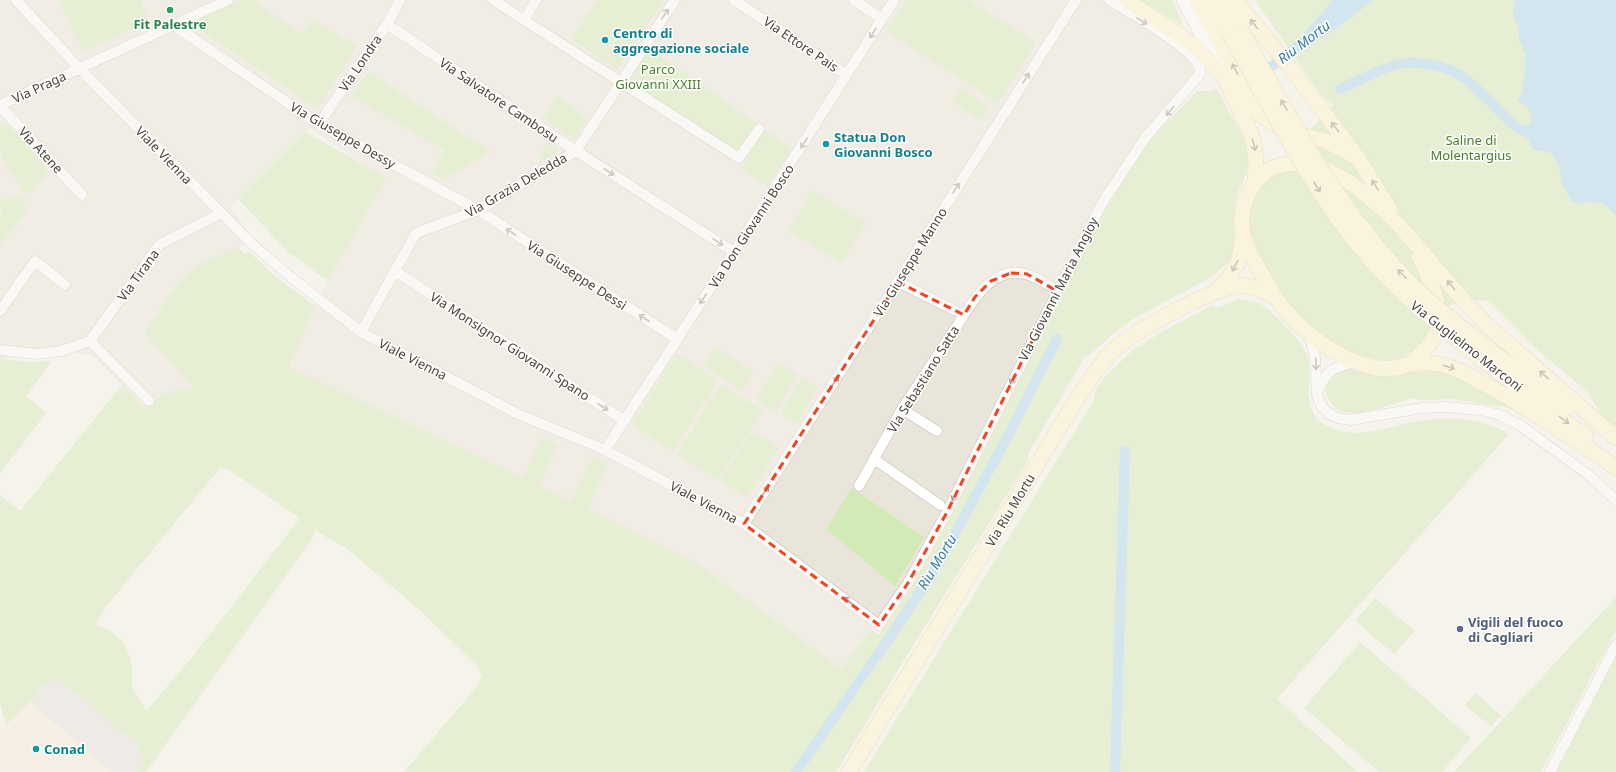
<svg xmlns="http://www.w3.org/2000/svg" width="1616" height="772" font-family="'Noto Sans',sans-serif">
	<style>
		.residential { fill: #eae5da }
		.commercial { fill: #f7ead8 }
		.green { fill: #d2eab5; fill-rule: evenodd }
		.parking { fill: #e5e3e0 }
		.water { fill: #a9d4f2 }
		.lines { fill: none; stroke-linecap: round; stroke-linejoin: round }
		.canal { stroke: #a9d4f2; stroke-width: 10 }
		.minor-casing { stroke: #c2bbae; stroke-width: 11 }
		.tertiary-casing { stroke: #c2bbae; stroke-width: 14 }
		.secondary-casing { stroke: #d6c79b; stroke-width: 16 }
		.minor { stroke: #fff; stroke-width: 10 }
		.tertiary { stroke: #fff; stroke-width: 13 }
		.secondary { stroke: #fff3cd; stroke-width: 15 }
		.secondary-bridge-casing { stroke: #d6c79b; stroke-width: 16; stroke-linecap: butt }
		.secondary-bridge { stroke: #fff3cd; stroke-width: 15 }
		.oneway { stroke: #9c9892 }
		.oneway2 { stroke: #9c937c }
		.marked { fill: none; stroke: #fc3f1d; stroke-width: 3; stroke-dasharray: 8 5; stroke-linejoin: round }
		.leisure-dot { fill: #2e9e5b; stroke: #fff; stroke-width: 1.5 }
		.culture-dot { fill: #0f9aa8; stroke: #fff; stroke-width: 1.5 }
		.service-dot { fill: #5c6f8a; stroke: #fff; stroke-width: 1.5 }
		.labels { text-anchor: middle; stroke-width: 3; stroke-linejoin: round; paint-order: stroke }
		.leisure-label { font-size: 13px; font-weight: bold; fill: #27864d; stroke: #fff }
		.culture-label { font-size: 13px; font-weight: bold; fill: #0d838f; stroke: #fff; text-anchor: start }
		.street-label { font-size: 13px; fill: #4b4439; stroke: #fff }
		.park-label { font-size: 13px; fill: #4a7f2a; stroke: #fff }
		.service-label { font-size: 13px; font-weight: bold; fill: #4e5e75; stroke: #fff; text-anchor: start }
		.water-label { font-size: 14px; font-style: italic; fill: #2e7ab2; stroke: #fff }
	</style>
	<rect width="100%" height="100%" fill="#f6f3ec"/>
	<path class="residential" d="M0 0H1103L1201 61 974 473 906 582 876 622 822 702 280 366 387 178 309 128 231 207 251 236 156 333 194 388 162 394 146 410 93 356 61 351 3 359 0 364Z"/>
	<path class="commercial" d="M30 702 112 772H0V731Z"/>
	<path class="green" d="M59 0H140L149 21 83 51Z
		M240 0H252L301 34 314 21 357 46 318 109 191 24Z
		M598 0H664L617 70 571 39Z
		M906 0H969L1036 43 998 103 887 31Z
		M1141 0H1172L1182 22 1181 25Z
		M1255 0H1616V429L1603 418 1588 392 1535 348 1488 301C1468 298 1449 306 1431 312L1429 310C1430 331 1430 339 1412 352 1374 380 1310 330 1286 300 1276 287 1269 273 1261 258 1256 248 1249 236 1248 225 1248 212 1252 201 1258 191 1273 166 1292 170 1317 176L1307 133 1333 105 1322 96Z
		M650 48 792 149 768 186 742 168 748 159 629 81Z
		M369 72 490 152 443 180 432 173 445 150 351 96Z
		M1216 87C1224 103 1248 141 1249 156 1250 173 1239 185 1236 200 1232 218 1238 245 1229 261 1224 268 1217 272 1210 277 1182 295 1149 307 1122 327 1108 336 1098 350 1084 358L1028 454V461L920 634 836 772H404L475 689 482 676 476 665 421 611 346 548 329 539 315 529 312 539 146 772H137L143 761 137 743 118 729 77 693 65 685H42L30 702 6 725 0 703V495L20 511 122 385 146 410 162 394 194 388 145 333 178 284 197 266 237 247 245 254 248 251 276 277 315 306 289 367 523 478 542 437 558 444 539 486 571 501 593 457 608 463 588 508 695 562 841 669 871 630 879 634 906 595 941 535 1054 313 1106 209 1149 142 1197 91H1210ZM220 468H226L300 518 194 655 146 711C143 703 133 694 132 685 131 680 133 674 132 669 130 646 118 632 96 625L104 609Z
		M961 89 989 107 980 120 952 102Z
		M558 96 587 119 575 139 543 119Z
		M6 123 48 170 43 180 35 185 34 190 23 193 16 178 4 164 0 144V126Z
		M305 132 387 177 328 281 288 252 238 199Z
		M547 142 560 150 538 164Z
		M812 191 865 223 842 263 789 231Z
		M21 195 26 212 0 245V217L2 216 0 201Z
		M1239 299C1246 300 1256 301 1262 305 1274 313 1304 344 1308 357 1313 380 1300 409 1324 424 1353 443 1388 426 1418 421 1450 416 1482 418 1509 434L1277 699 1358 772H864L1093 402 1095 391 1106 376 1133 350 1165 330 1213 305 1218 308Z
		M716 347 753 372 743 391 704 366Z
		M676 354 718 380 673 452 632 425Z
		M0 359 31 362 52 361 26 396 46 413 0 474Z
		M778 363 798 375 775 412 756 399Z
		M1431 367 1467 382 1511 408C1490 406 1470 401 1449 399 1437 399 1423 402 1412 398 1395 403 1370 413 1353 413 1327 413 1313 382 1341 370 1351 366 1360 373 1370 374 1376 375 1383 373 1389 372 1403 371 1417 369 1431 367Z
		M802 377 817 388 797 423 781 413Z
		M720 385 763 410 718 479 677 454Z
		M752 431 779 448 747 498 720 481Z
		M852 488 924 537 895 586 826 529Z
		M1616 597V630L1541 772H1454Z
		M1375 598 1415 631 1394 654 1355 621Z
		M1360 642 1471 738 1442 772H1379L1304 708Z
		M1616 658V772H1556Z
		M1475 693 1501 715 1491 727 1465 705Z"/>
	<path class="parking" d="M61 678 65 685 77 693 118 729 137 743 143 761 137 772H112L30 702 42 685Z"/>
	<path class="water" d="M1333 0H1374L1334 30 1313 44 1304 33Z
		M1515 0H1616V215L1604 204 1591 201 1580 204 1571 201 1561 181 1559 166 1551 153 1532 149C1529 137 1524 138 1521 129L1530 124 1532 116 1527 106 1518 101 1522 92 1525 73V54L1519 39V29L1513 15Z"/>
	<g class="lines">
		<path class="canal" d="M1260 75 1319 30
			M1340 89C1359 81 1378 69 1399 64 1419 59 1449 67 1466 79 1472 84 1478 90 1484 96 1497 107 1507 121 1522 131
			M796 772 892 634 939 563 1011 430 1057 339
			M1115 772 1125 451"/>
		<defs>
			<path id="minor" d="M16 0 79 68 252 244 291 277 361 332 518 414 605 450 744 524 879 625 908 583 947 512 1101 205 1145 138 1200 74C1205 53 1126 11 1109 0
				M493 0 739 158 759 129
				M734 0 847 75
				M854 0 882 19
				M524 20 536 0
				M387 24 576 151 734 252
				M173 25 319 124 478 210 677 339
				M0 105 228 0
				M0 106 82 195
				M319 124 387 24 400 0
				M395 271 625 421
				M0 311 35 261 65 285
				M964 315C981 287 1003 260 1038 279 1044 283 1052 286 1057 291
				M361 332 416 233 478 210 576 151 675 0
				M1309 334 1315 357 1317 395 1319 401 1323 408 1330 414 1338 418 1350 420 1422 408 1447 407 1480 410 1500 415 1521 426 1586 473 1616 500
				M90 341 149 401
				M0 350 38 354 61 351 90 341 159 245 221 213
				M1318 391C1327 369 1333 368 1354 362
				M902 409 937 431
				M605 450 734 252 894 0
				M874 459 940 505
				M859 486 902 409 964 315 898 282
				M744 524 1076 0
				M1550 772 1616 645"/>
			<path id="tertiary" d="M1183 0 1218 66"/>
			<path id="secondary" d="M1127 0 1194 45 1224 76 1252 136C1257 154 1256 165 1255 184
				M1197 0 1239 78 1255 101
				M1211 0 1229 33
				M1226 0 1240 28
				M1235 0 1292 70 1358 158 1390 209
				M1236 91 1259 114 1274 123 1290 132 1326 141 1355 156
				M1215 292 1229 277 1238 263 1243 235
				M1495 354 1567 407
				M1411 364C1422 353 1438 338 1440 321 1441 318 1439 315 1439 312 1436 292 1429 275 1419 257
				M1487 364 1586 436
				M1616 438 1488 326C1440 280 1406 221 1350 183 1338 175 1324 167 1310 164 1299 162 1289 163 1278 166 1258 171 1244 196 1242 216 1240 236 1251 256 1261 273 1266 281 1270 289 1275 297 1298 330 1337 360 1376 368 1388 371 1400 366 1412 364 1427 362 1441 363 1455 369 1466 373 1477 380 1488 386 1527 407 1564 433 1601 457L1616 468
				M849 772 1077 399C1089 382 1100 362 1116 348 1139 329 1218 283 1247 286 1257 287 1267 293 1276 297"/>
		</defs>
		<use href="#minor" class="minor-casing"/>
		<use href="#tertiary" class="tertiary-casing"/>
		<use href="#secondary" class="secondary-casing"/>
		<use href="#minor" class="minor"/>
		<use href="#tertiary" class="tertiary"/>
		<use href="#secondary" class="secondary"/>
		<defs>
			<path id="secondary-bridge" d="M1240 28C1287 112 1331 198 1397 269 1426 301 1461 327 1495 354
				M1229 33C1272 109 1310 190 1368 257 1403 298 1445 330 1487 364"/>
		</defs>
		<use href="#secondary-bridge" class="secondary-bridge-casing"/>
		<use href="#secondary-bridge" class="secondary-bridge"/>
	</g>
	<defs><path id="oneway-shaft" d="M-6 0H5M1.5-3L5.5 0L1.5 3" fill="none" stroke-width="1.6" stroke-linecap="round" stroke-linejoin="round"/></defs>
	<g class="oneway">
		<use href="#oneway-shaft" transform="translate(665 14) rotate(-56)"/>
		<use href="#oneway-shaft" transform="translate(1142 21) rotate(32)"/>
		<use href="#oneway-shaft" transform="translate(873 33) rotate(122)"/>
		<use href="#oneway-shaft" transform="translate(1026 78) rotate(-58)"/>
		<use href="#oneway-shaft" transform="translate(1170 111) rotate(131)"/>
		<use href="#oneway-shaft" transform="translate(804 143) rotate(122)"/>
		<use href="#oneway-shaft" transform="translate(609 172) rotate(33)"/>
		<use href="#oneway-shaft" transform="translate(956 188) rotate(-58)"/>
		<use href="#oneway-shaft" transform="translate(511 232) rotate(-147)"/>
		<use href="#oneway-shaft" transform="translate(718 242) rotate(33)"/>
		<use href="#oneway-shaft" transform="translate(703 299) rotate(123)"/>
		<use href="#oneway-shaft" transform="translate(644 318) rotate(-147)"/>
		<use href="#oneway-shaft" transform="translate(1316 364) rotate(88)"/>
		<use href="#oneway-shaft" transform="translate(1013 379) rotate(116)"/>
		<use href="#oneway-shaft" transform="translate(835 381) rotate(-58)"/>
		<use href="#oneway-shaft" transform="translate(603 407) rotate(33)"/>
		<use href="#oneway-shaft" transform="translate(765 491) rotate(-58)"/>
		<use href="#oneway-shaft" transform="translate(955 496) rotate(116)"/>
		<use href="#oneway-shaft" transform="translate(848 601) rotate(-143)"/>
	</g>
	<g class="oneway2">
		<use href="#oneway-shaft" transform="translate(1254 24) rotate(-129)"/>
		<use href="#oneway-shaft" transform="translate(1235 69) rotate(-118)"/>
		<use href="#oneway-shaft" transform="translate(1284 105) rotate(-120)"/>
		<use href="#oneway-shaft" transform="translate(1335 127) rotate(-127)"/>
		<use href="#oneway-shaft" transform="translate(1254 145) rotate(74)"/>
		<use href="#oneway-shaft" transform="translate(1375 185) rotate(-122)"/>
		<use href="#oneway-shaft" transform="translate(1317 187) rotate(57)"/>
		<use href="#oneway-shaft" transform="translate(1235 266) rotate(118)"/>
		<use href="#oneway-shaft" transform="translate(1402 274) rotate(-135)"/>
		<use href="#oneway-shaft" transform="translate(1451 285) rotate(-129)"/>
		<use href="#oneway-shaft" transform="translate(1449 367) rotate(17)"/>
		<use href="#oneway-shaft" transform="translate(1544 375) rotate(-139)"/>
		<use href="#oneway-shaft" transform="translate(1564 420) rotate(36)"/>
	</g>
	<path d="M0 0H1616V772H0ZM1011 273 1027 274 1057 291 947 512 908 583 879 625 744 524 898 282 964 315 975 297 991 281Z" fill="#f6f3ec" fill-opacity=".55" fill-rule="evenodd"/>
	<path class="marked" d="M1011 273 1027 274 1057 291 947 512 908 583 879 625 744 524 898 282 964 315 975 297 991 281Z"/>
	<circle class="leisure-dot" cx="170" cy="10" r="4"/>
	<g class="culture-dot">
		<circle cx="605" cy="40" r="4"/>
		<circle cx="826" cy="144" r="4"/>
		<circle cx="36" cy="749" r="4"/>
	</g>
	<circle class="service-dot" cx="1460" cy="629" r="4"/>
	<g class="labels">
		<g class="leisure-label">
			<text x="170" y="29">Fit Palestre</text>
		</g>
		<g class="culture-label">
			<text x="613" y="38">Centro di<tspan x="613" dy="15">aggregazione sociale</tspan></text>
			<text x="834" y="142">Statua Don<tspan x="834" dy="15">Giovanni Bosco</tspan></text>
			<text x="44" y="754">Conad</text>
		</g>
		<g class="street-label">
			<text transform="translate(801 44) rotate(34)" y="5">Via Ettore Pais</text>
			<text transform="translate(360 63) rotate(-56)" y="5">Via Londra</text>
			<text transform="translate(39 87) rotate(-25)" y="5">Via Praga</text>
			<text transform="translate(499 100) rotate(34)" y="5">Via Salvatore Cambosu</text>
			<text transform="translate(343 135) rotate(30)" y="5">Via Giuseppe Dessy</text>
			<text transform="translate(41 150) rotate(47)" y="5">Via Atene</text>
			<text transform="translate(164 155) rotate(46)" y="5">Viale Vienna</text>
			<text transform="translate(516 185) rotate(-30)" y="5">Via Grazia Deledda</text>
			<text transform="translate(751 226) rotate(-57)" y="5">Via Don Giovanni Bosco</text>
			<text transform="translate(910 262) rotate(-58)" y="5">Via Giuseppe Manno</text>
			<text transform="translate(138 275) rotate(-54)" y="5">Via Tirana</text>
			<text transform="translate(577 275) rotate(33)" y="5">Via Giuseppe Dessì</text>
			<text transform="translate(1058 289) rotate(-63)" y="5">Via Giovanni Maria Angioy</text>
			<text transform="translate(510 346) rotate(33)" y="5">Via Monsignor Giovanni Spano</text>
			<text transform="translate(1467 346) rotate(38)" y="5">Via Guglielmo Marconi</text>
			<text transform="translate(413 359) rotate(27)" y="5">Viale Vienna</text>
			<text transform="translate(923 379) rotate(-58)" y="5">Via Sebastiano Satta</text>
			<text transform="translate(704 502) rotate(28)" y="5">Viale Vienna</text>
			<text transform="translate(1010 510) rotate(-59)" y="5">Via Riu Mortu</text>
		</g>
		<g class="park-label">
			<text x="658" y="74">Parco<tspan x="658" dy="15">Giovanni XXIII</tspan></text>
			<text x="1471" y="145">Saline di<tspan x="1471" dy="15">Molentargius</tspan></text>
		</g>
		<g class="service-label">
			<text x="1468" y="627">Vigili del fuoco<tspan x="1468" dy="15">di Cagliari</tspan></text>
		</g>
		<g class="water-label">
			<text transform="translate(1304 42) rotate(-37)" y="5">Riu Mortu</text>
			<text transform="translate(937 562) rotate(-59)" y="5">Riu Mortu</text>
		</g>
	</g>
</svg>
